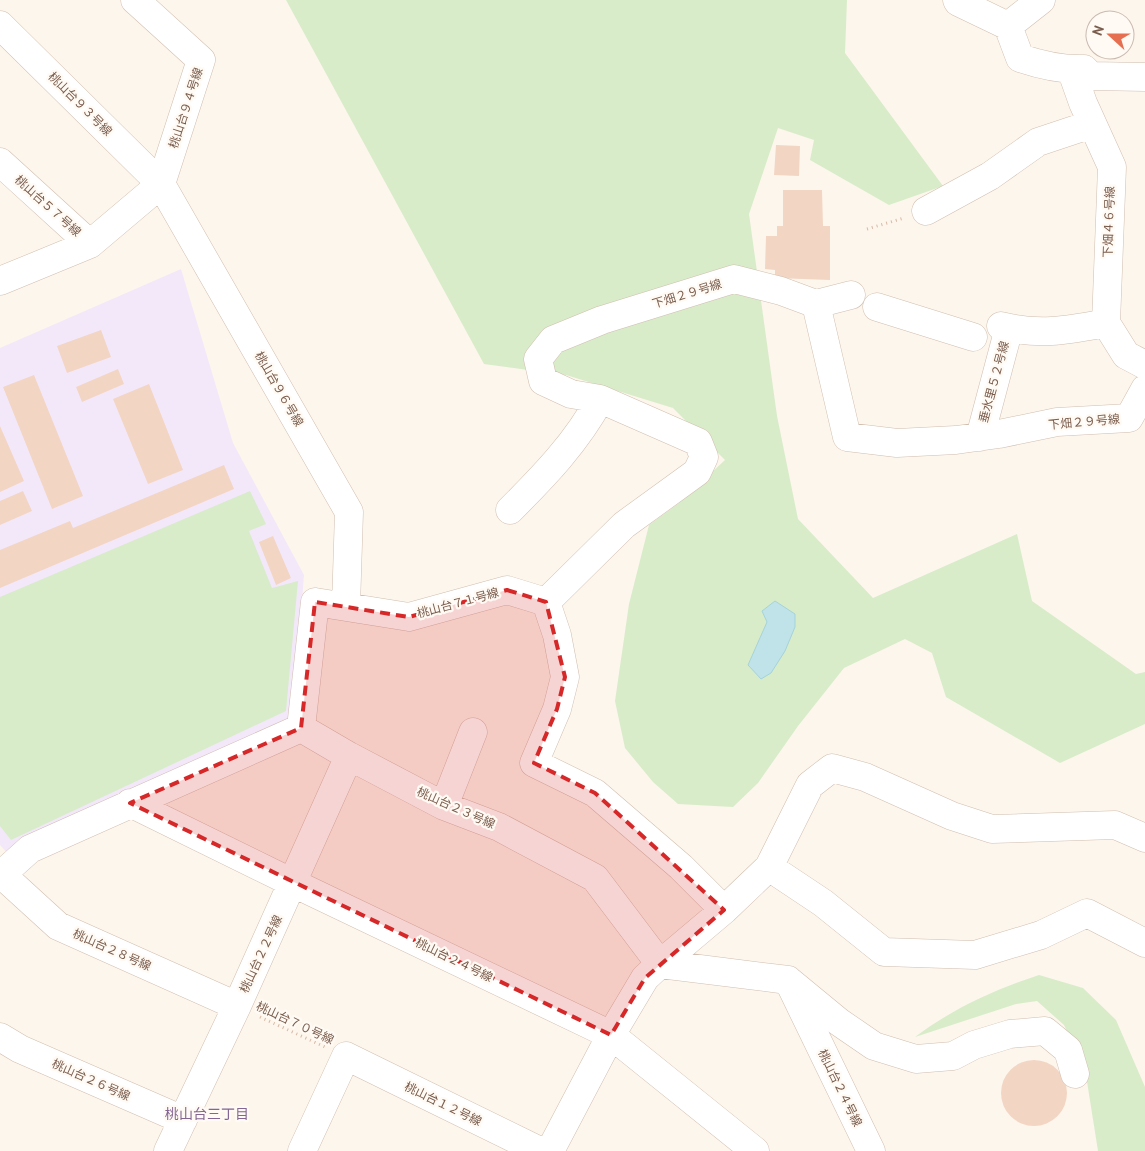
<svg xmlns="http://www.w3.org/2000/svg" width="1145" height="1151" font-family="'PT Sans','Noto Sans JP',sans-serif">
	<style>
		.education { fill: #f3e8fa }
		.green { fill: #d8ecc9 }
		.water { fill: #bfe3e8; stroke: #a5d3da }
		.building { fill: #f3d5c3 }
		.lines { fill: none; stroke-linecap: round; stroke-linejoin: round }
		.minor-casing { stroke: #d1beb0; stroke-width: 29 }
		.path { stroke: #d9b8a5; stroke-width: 3; stroke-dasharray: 1 4; stroke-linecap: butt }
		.minor { stroke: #fff; stroke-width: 28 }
		.marked { fill: #d62828; fill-opacity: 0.2; stroke: #d62828; stroke-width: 4; stroke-dasharray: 10 6; stroke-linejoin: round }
		.labels { text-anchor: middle; stroke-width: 4.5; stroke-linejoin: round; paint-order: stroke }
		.street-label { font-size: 12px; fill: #7a5c4d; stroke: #fffaf3 }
		.neighbourhood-label { font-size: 14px; fill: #846695; stroke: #fffaf3 }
	</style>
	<rect width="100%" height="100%" fill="#fdf6ec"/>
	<path class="education" d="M181 269 233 443 304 575 293 722 9 855 0 845V348Z"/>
	<path class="green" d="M286 0H847L845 53 943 186 889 205 810 160 814 140 778 128 749 214 777 416 798 519 873 598 1017 534 1032 601 1136 674 1145 672V724L1060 763 946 697 932 653 905 639 844 668 798 726 758 783 733 807 678 804 653 782 625 748 615 701 629 604 649 525 679 503 725 460 673 408 566 375 484 364Z
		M250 491 266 524 249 531 272 588 298 581 286 711 11 840 0 826V597Z
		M1039 975 1083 988 1116 1020 1145 1087V1151H1098L1085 1069 1064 1025 1037 1001 1016 1004 915 1037C952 1009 996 989 1039 975Z"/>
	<path class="water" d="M775 601 795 614V627L785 651 771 673 761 679 748 665 767 622 762 611Z"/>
	<path class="building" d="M776 145 800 146 799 176 774 175Z
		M783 190H822L823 226H830V280L775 278V270L765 269 766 236H777V226H783Z
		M101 330 111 357 67 373 57 346Z
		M118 369 124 384 82 402 76 387Z
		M34 375 83 496 52 509 3 387Z
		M149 384 183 470 148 484 113 399Z
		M0 426 24 481 0 492Z
		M224 465 234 489 0 588V550L70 521 73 528Z
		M23 491 32 511 0 525V501Z
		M273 536 291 578 276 585 259 542Z
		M1001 1093a33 33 0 1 1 66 0a33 33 0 1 1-66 0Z"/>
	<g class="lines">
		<defs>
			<path id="minor" d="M135 0 201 60 161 184
				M957 0 958 2 1008 26 1020 58C1041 65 1062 70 1084 69L1091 76 1145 77
				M0 25 161 184 349 512 346 606
				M1008 26 1041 0
				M1071 69 1083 103 1112 167 1106 323 1126 355 1145 365
				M0 162 90 244 0 281
				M926 211 990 176 1038 142 1092 124
				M90 244 161 184
				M816 304 851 295
				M877 307 973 337
				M1001 326C1040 336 1068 330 1106 323
				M980 437 1009 328
				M510 510C544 476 577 442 600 399
				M546 602 624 525 697 472 704 457 698 442 600 399 571 394 543 381 538 359 553 340 602 320 734 279 781 291 816 304 847 437 897 443 956 440 999 434 1057 422 1129 418 1145 389
				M546 602 557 635 565 677 557 709 534 763 595 793 681 867 724 910
				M301 728 315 602 409 617 507 590 546 602
				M130 803 293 883 611 1035 755 1151
				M444 806 473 732
				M769 867 823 903 884 952 975 955 1041 935 1087 913 1145 943
				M0 873 58 926 237 1006
				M1 875 30 849 301 728 349 756 444 806 499 827 595 878 660 964 645 978 611 1035 550 1151
				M660 964 724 910 769 867 810 785 832 768 865 777 952 816 992 829 1115 825 1145 838
				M660 964 788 980 871 1151
				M788 980 839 1022 874 1046 916 1059 953 1056 974 1045 1010 1034 1045 1031 1068 1050 1075 1074
				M0 1037 20 1049 183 1120
				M168 1151 237 1006 349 756
				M302 1151 346 1056 540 1151"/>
		</defs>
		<use href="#minor" class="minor-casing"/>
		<path class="path" d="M867 229 904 218
			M260 1017 325 1047"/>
		<use href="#minor" class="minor"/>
	</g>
	<path class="marked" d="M507 590 546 602 565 677 557 709 534 763 595 793 724 910 645 978 611 1035 130 803 301 728 315 602 409 617Z"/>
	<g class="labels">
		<g class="street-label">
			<text transform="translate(80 104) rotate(45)" y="4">桃山台９３号線</text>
			<text transform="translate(186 108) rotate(-72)" y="4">桃山台９４号線</text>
			<text transform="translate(48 206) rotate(42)" y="4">桃山台５７号線</text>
			<text transform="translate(1109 222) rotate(-88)" y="4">下畑４６号線</text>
			<text transform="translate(687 294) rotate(-17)" y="4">下畑２９号線</text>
			<text transform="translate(994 382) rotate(-75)" y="4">垂水里５２号線</text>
			<text transform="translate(279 389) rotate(60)" y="4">桃山台９６号線</text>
			<text transform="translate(1084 422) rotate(-5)" y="4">下畑２９号線</text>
			<text transform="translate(458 603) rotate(-15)" y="4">桃山台７１号線</text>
			<text transform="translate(456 808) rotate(24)" y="4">桃山台２３号線</text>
			<text transform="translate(112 950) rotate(24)" y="4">桃山台２８号線</text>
			<text transform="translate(261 954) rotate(-65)" y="4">桃山台２２号線</text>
			<text transform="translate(454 960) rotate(26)" y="4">桃山台２４号線</text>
			<text transform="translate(295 1023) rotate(25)" y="4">桃山台７０号線</text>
			<text transform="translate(91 1080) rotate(24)" y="4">桃山台２６号線</text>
			<text transform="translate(840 1088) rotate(64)" y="4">桃山台２４号線</text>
			<text transform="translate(443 1104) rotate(26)" y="4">桃山台１２号線</text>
		</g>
		<g class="neighbourhood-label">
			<text x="207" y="1119">桃山台三丁目</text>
		</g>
	</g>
	<g transform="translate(1110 35) rotate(291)"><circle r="24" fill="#fffaf3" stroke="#cabbb1"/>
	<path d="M0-4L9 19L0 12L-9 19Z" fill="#e76f51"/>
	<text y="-8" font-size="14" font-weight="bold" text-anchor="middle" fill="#7a5c4d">N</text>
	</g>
</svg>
